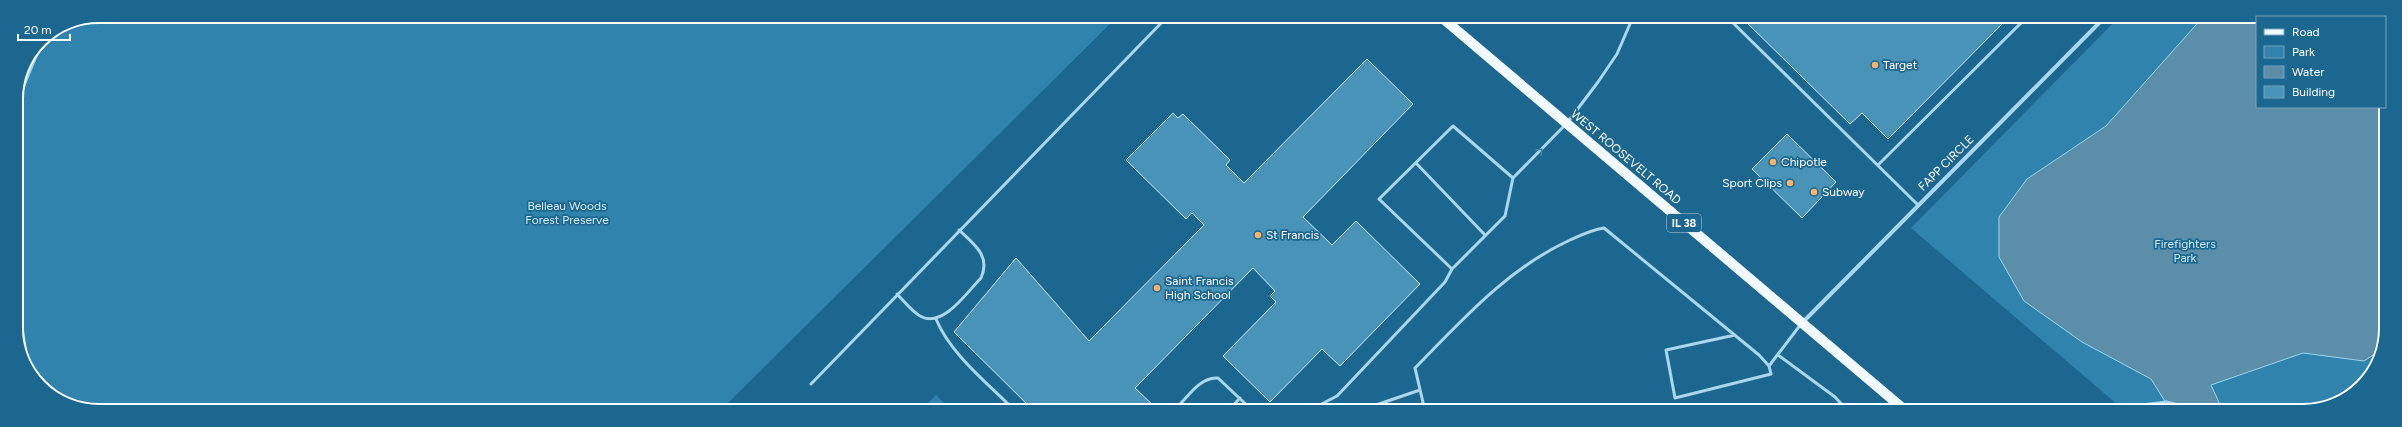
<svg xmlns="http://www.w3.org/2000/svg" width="2402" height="427" font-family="Figtree,sans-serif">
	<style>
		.green { fill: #2f83ad }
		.water { fill: #5b8ea9; stroke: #9dd5f0 }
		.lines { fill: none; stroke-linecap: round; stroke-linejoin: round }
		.stream { stroke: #9dd5f0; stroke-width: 5 }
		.building { fill: #4993b8; stroke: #d0ecfa }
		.service { stroke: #aad7ee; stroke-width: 3 }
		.minor { stroke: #aad7ee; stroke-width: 4 }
		.primary { stroke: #f1f9ff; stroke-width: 10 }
		.oneway { stroke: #4083a7 }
		.poi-dot { fill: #feb268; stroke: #1c678f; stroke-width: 1.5 }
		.labels { text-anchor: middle; stroke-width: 3.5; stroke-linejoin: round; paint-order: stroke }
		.shield { fill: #1c678f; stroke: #bbd1dd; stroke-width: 1 }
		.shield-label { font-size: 11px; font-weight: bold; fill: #fff }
		.poi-label { font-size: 12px; fill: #fff; stroke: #1c678f; text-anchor: start }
		.street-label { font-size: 12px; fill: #fff; stroke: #1c678f }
		.park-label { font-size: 12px; fill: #d0ecfa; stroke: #1c678f }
		.rim { fill: none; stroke: #fff; stroke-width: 2 }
	</style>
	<rect width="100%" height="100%" fill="#1c678f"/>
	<path class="green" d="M99 16H1118L721 410H88L44 390 18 344 16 99 22 67 41 40 68 22Z
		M2119 17H2314H2257V107H2384L2385 339C2382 348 2380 359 2375 368 2361 396 2331 406 2303 411H2125L1911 228Z
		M936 395 952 411H920Z"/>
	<path class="water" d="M2203 17H2314H2257V107H2384L2385 339 2381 350 2364 361 2303 353 2211 385 2223 411H2200L2166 403 2151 379 2082 342 2024 301 1999 257V217L2027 179 2106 126Z"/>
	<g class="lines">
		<path class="stream" d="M16 102 42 39
			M17 305 26 359
			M2103 411 2166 403 2200 411"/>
	</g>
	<path class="building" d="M1741 17H2009L1888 139 1862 113 1850 124Z
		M1367 59 1413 104 1303 217 1332 245 1356 221 1420 284 1340 366 1322 349 1270 402 1223 356 1276 302 1270 296 1275 291 1253 268 1135 388 1155 407 1151 411H1034L954 332 1016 258 1089 341 1204 225 1192 213 1186 219 1126 160 1173 113 1178 118 1183 114 1230 160 1226 165 1244 183Z
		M1787 134 1836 182 1802 218 1752 169Z"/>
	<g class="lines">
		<path class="service" d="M1727 17 1918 205
			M1416 163 1485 235
			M1878 165 2027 17
			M1452 269 1379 199 1453 126 1513 178
			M897 294C904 301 913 313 922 317 944 327 967 292 981 278 991 256 974 244 959 230
			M936 319C951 355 988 383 1015 411
			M1778 355 1835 397 1848 411
			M1769 366 1801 324
			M811 384 1168 16
			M1174 411C1186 399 1200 376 1218 378L1253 411
			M1228 411 1240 398
			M1308 411 1337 396 1445 282 1452 269 1505 216 1513 178 1567 123 1598 82 1617 54 1633 17
			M1370 411 1373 406 1420 390
			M1425 411 1415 368C1462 320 1507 269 1570 240 1581 235 1591 230 1604 228L1759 355 1769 366 1771 374 1675 398 1666 350 1735 335"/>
		<path class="minor" d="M1802 323 2105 17"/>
		<path class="primary" d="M1440 16 1906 411"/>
	</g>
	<defs><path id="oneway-chevron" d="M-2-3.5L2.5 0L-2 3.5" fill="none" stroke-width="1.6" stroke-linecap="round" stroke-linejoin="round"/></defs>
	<use class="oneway" href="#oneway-chevron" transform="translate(1540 151) rotate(-46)"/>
	<g class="poi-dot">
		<circle cx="1875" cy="65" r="4"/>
		<circle cx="1773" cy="162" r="4"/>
		<circle cx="1790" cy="183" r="4"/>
		<circle cx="1814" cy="192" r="4"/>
		<circle cx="1258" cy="235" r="4"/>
		<circle cx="1157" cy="288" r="4"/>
	</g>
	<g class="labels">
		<rect class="shield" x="1667" y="214" width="34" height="18" rx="3"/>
		<g class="shield-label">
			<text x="1684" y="227">IL 38</text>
		</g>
		<g class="poi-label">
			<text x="1883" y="69">Target</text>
			<text x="1781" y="166">Chipotle</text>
			<text x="1782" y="187" text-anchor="end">Sport Clips</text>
			<text x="1822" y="196">Subway</text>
			<text x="1266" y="239">St Francis</text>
			<text x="1165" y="285">Saint Francis<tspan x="1165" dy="14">High School</tspan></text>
		</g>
		<g class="street-label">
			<text transform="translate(1626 157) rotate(40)" y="4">WEST ROOSEVELT ROAD</text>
			<text transform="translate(1946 163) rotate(-45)" y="4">FAPP CIRCLE</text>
		</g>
		<g class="park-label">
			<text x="567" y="210">Belleau Woods<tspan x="567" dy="14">Forest Preserve</tspan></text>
			<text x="2185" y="248">Firefighters<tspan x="2185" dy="14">Park</tspan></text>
		</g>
	</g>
	<path d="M0 0H2402V427H0ZM99 23H2303A76 76 0 0 1 2379 99V328A76 76 0 0 1 2303 404H99A76 76 0 0 1 23 328V99A76 76 0 0 1 99 23Z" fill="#1c678f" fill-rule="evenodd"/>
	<path class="rim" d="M99 23H2303A76 76 0 0 1 2379 99V328A76 76 0 0 1 2303 404H99A76 76 0 0 1 23 328V99A76 76 0 0 1 99 23Z"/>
	<rect x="2256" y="16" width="130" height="92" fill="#1c678f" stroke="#77a4bc"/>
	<rect x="2264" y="29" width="20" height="6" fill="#f1f9ff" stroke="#77a4bc"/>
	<text x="2292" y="36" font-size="12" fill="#ffffff">Road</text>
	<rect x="2264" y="46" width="20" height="12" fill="#2f83ad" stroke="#77a4bc"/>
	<text x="2292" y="56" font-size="12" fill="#ffffff">Park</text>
	<rect x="2264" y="66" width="20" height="12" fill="#5b8ea9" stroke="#77a4bc"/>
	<text x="2292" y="76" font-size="12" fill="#ffffff">Water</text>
	<rect x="2264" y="86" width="20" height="12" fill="#4993b8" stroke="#77a4bc"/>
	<text x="2292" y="96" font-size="12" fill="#ffffff">Building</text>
	<path d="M18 34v6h52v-6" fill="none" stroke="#ffffff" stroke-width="2"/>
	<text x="24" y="34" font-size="12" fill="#ffffff" stroke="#1c678f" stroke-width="3" paint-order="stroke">20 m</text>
</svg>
